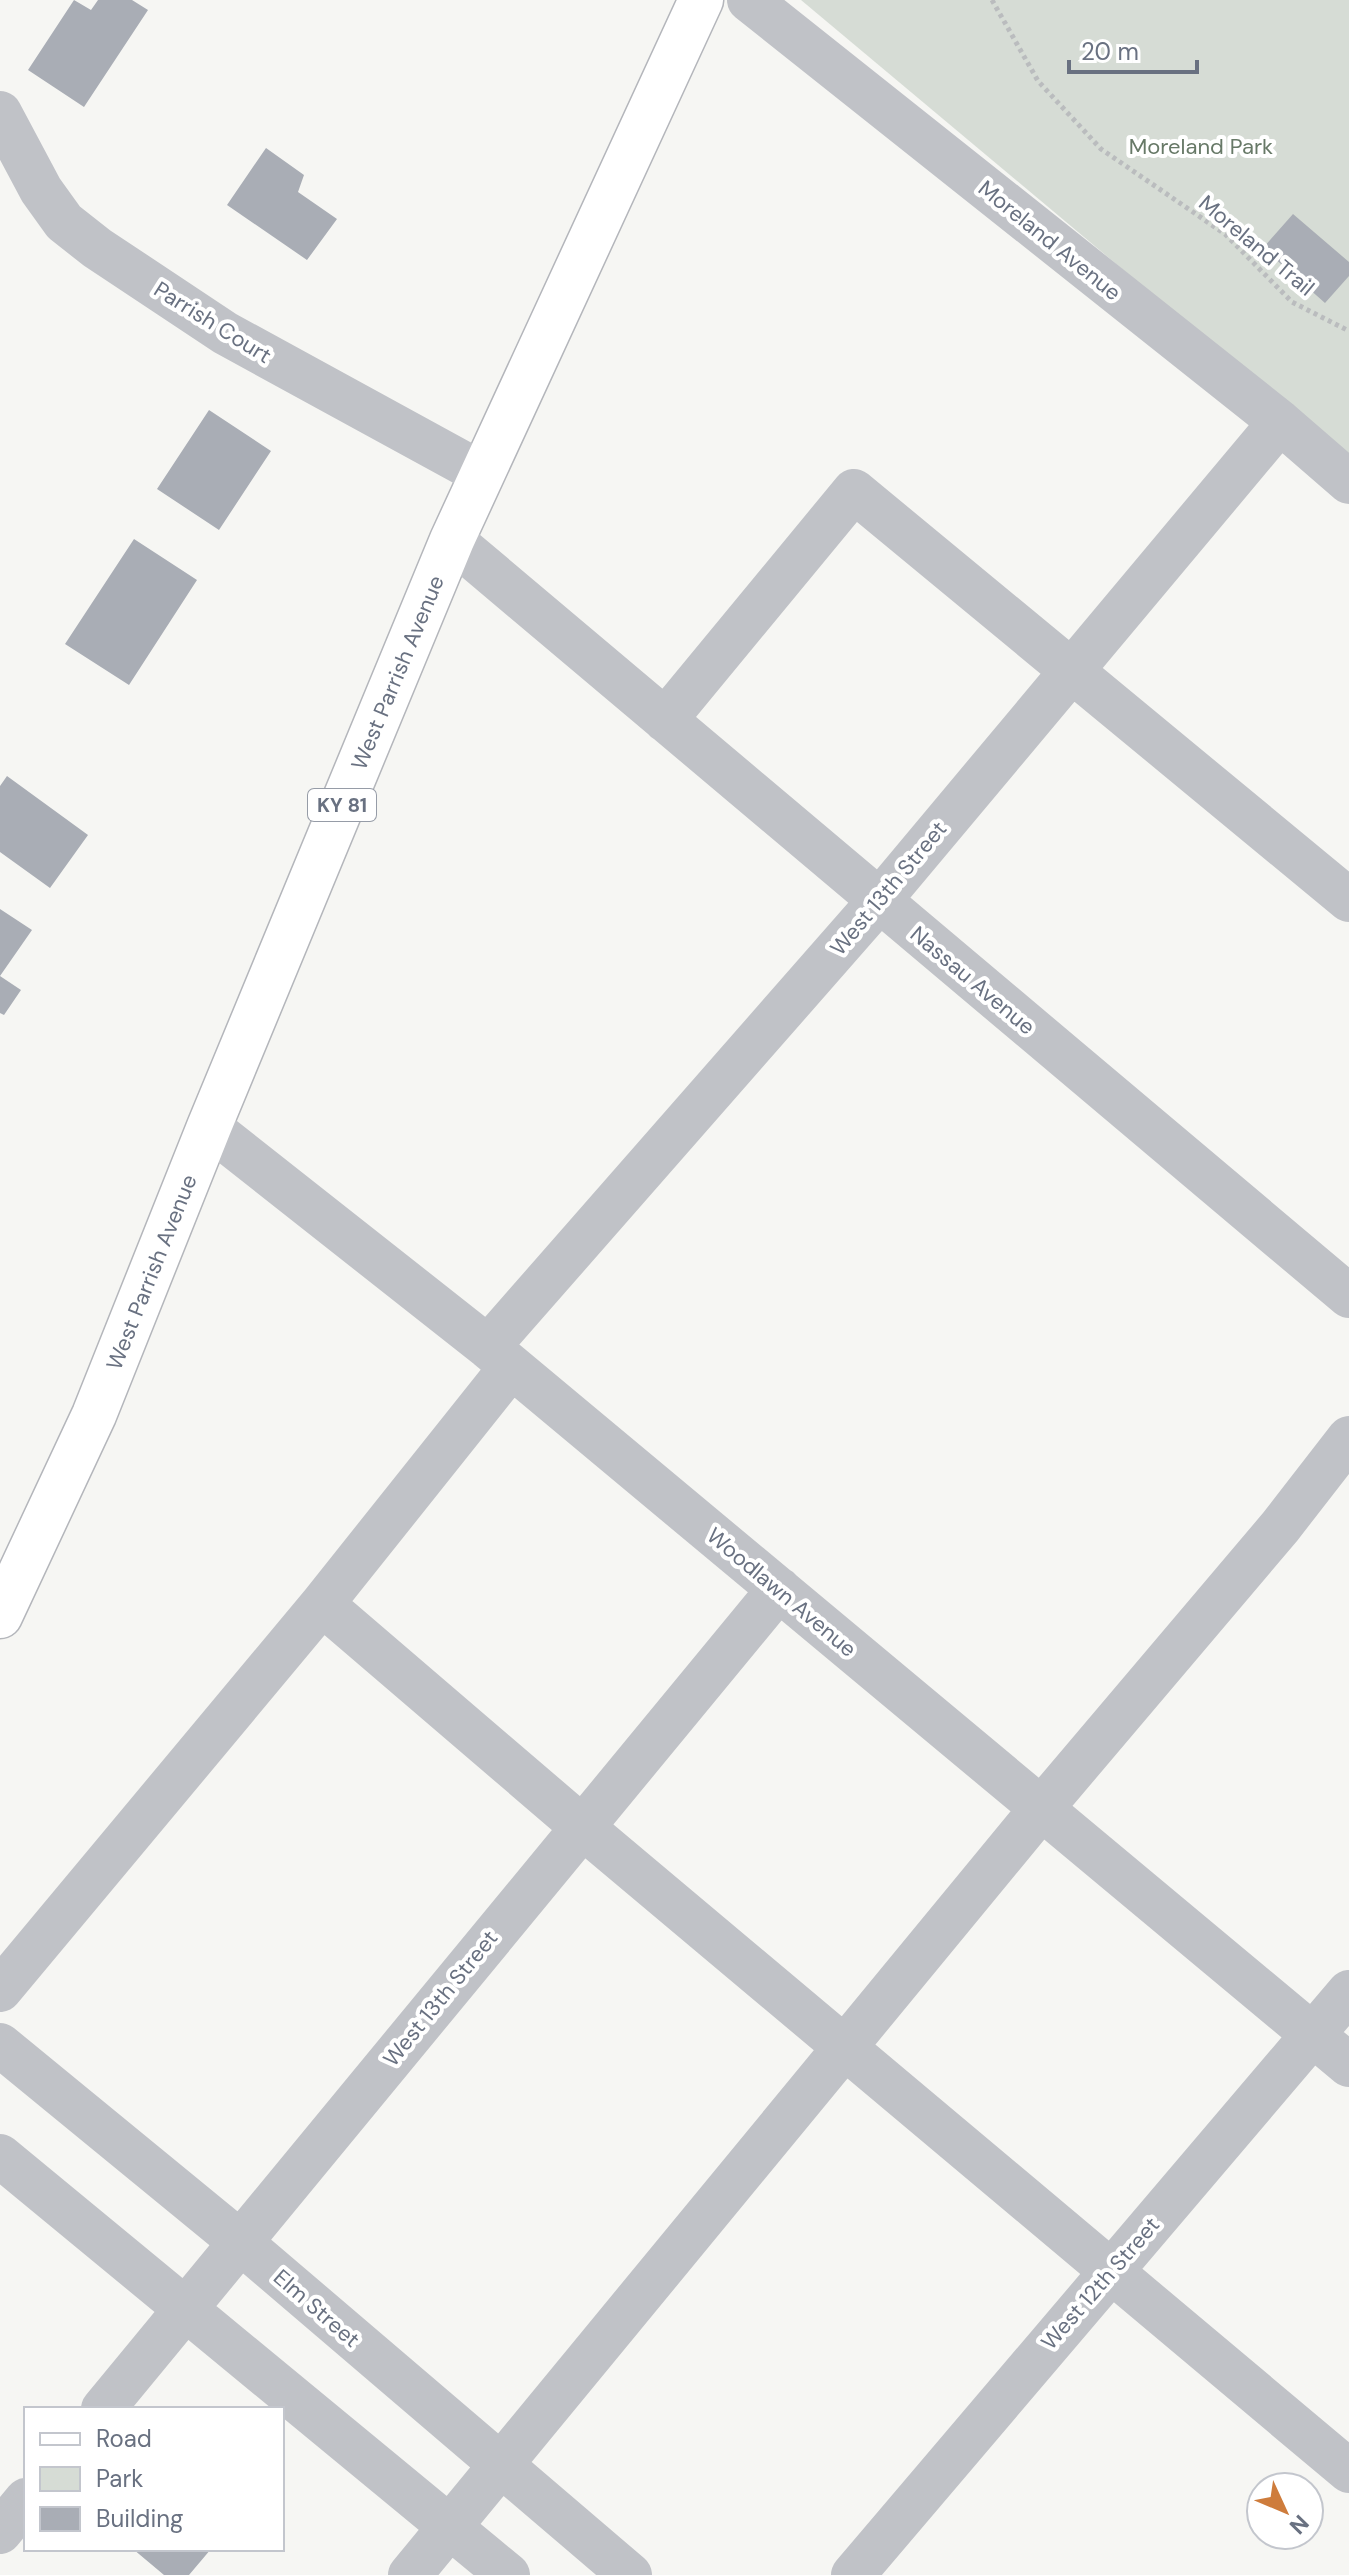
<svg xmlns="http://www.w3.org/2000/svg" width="1349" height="2575" font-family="'DM Sans',sans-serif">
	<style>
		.green { fill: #d6dcd5 }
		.building { fill: #a9adb5 }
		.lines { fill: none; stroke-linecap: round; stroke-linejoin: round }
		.major-casing { stroke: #b4b6bb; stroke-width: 47 }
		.path { stroke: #babcbe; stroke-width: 5; stroke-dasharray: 4 4; stroke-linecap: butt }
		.minor { stroke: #c0c2c7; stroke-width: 44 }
		.major { stroke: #fff; stroke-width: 44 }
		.labels { text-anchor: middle; stroke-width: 8; stroke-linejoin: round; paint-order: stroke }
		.shield { fill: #fff; stroke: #969ca7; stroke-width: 2 }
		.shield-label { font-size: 20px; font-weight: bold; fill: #697181 }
		.park-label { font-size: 22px; fill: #677967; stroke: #fff }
		.street-label { font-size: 22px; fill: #697181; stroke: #fff }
	</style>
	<rect width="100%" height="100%" fill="#f6f6f3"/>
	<path class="green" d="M801 0H1349V459Z"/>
	<path class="building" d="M74 0 91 10 98 0H132L148 10 84 107 28 70Z
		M266 148 304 175 298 192 337 219 307 260 227 205Z
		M1293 214 1349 262V276L1325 303 1263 248Z
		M209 410 271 451 219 530 157 489Z
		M134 539 197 580 129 685 65 644Z
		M7 776 88 835 50 888 0 852V786Z
		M0 909 32 930 0 976 21 990 4 1015 0 1013Z
		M133 2549H211L189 2575H164Z"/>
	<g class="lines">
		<defs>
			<g id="major">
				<path id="s1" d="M0 1616 94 1415 209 1127 452 540 701 0"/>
			</g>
		</defs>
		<use href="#major" class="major-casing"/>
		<path class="path" d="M992 0 1038 81 1101 149 1225 234 1292 302 1349 331"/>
		<path class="minor" d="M749 0 1280 422 1349 482
			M0 113 41 190 64 222 97 248 225 333 481 473
			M452 540 1349 1296
			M665 720 854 491 1349 900
			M209 1127 488 1347 1349 2065
			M488 1347 879 901 1280 422
			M322 1604 581 1826 1349 2471
			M0 1990 322 1604 511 1367
			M0 2045 239 2241 630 2575
			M0 2156 508 2575
			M103 2409 779 1589
			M0 2532 26 2500
			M410 2575 1041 1809 1280 1527 1349 1438
			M853 2575 1349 1992"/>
		<use href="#major" class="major"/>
	</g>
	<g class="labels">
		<rect class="shield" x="308" y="789" width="68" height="32" rx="6"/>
		<g class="shield-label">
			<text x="342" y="812">KY 81</text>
		</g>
		<g class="park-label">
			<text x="1201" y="154">Moreland Park</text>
		</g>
		<g class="street-label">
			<text transform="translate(1050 240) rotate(39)" y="8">Moreland Avenue</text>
			<text transform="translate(1257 245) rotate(40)" y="8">Moreland Trail</text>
			<text transform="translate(213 322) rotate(32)" y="8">Parrish Court</text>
			<text dy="8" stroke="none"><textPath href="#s1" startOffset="1024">West Parrish Avenue</textPath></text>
			<text transform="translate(888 888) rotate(-50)" y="8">West 13th Street</text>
			<text transform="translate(973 980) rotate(40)" y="8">Nassau Avenue</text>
			<text dy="8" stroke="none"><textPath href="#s1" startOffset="376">West Parrish Avenue</textPath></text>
			<text transform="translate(782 1592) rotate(40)" y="8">Woodlawn Avenue</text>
			<text transform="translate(440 1998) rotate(-51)" y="8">West 13th Street</text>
			<text transform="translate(1100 2283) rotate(-49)" y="8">West 12th Street</text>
			<text transform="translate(317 2308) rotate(41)" y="8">Elm Street</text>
		</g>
	</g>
	<rect x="24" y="2407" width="260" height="144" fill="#ffffff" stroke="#c3c6cd" stroke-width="2"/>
	<rect x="40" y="2433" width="40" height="12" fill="#ffffff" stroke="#c3c6cd" stroke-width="2"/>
	<text x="96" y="2447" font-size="24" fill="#697181">Road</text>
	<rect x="40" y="2467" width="40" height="24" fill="#d6dcd5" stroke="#c3c6cd" stroke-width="2"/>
	<text x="96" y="2487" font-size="24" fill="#697181">Park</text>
	<rect x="40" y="2507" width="40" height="24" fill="#a9adb5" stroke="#c3c6cd" stroke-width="2"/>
	<text x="96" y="2527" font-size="24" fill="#697181">Building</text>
	<g transform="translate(1285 2511) rotate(134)"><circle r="38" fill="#ffffff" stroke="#c3c6cd" stroke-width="2"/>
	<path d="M0-6L14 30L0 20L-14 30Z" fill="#ce7c3c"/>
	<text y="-12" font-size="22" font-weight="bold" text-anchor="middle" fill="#697181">N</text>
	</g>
	<path d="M1069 60v12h128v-12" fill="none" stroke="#697181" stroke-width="4"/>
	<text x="1081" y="60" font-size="24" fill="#697181" stroke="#ffffff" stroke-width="6" paint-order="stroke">20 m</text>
</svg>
